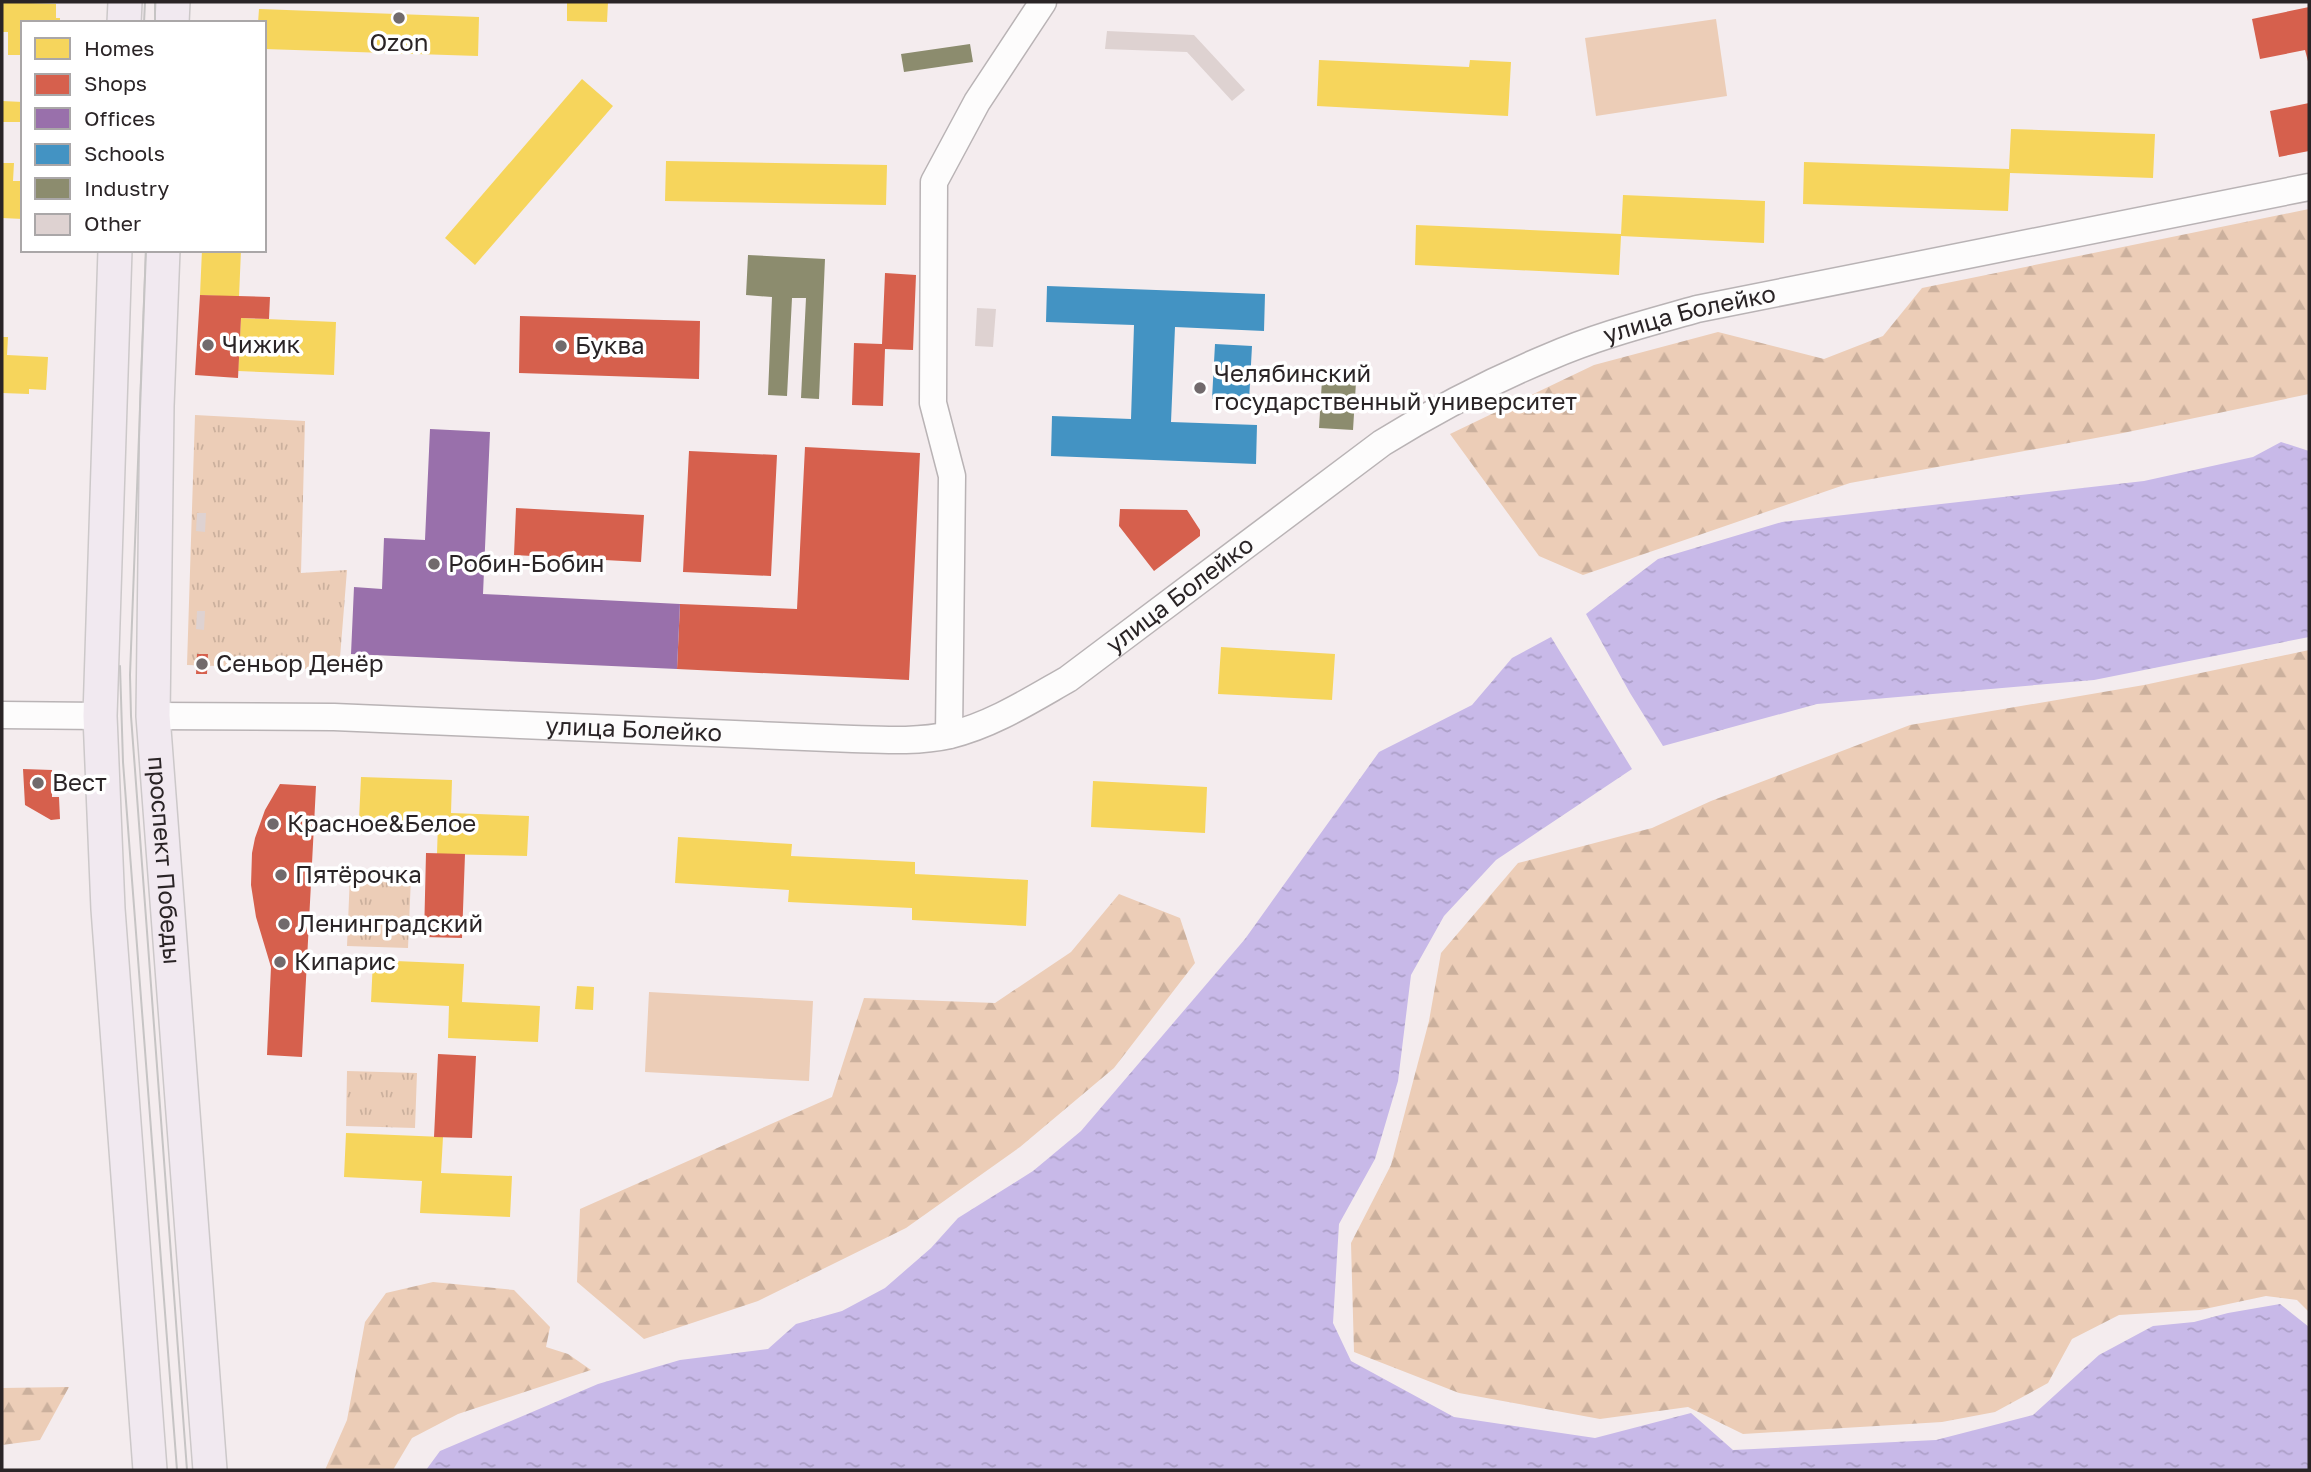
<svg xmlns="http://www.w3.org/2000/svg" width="2311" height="1472" font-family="'Golos Text',sans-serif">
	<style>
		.grass { fill: #eccdb7 }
		.forest { fill: url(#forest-firs) }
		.park { fill: url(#park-tufts) }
		.water { fill: url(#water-ripples) }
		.homes { fill: #f6d55c }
		.shops { fill: #d6604d }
		.offices { fill: #9970ab }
		.schools { fill: #4393c3 }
		.industry { fill: #8c8c6e }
		.building { fill: #ded2d1 }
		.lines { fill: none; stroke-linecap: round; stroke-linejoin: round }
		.minor-casing { stroke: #b9b3b5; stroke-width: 29 }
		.major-casing { stroke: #ccc8c9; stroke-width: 36 }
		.minor { stroke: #fdfcfc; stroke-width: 26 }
		.major { stroke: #f1e9f0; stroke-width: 33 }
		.tram { stroke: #c6c4c4; stroke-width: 2 }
		.poi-dot { fill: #716a6c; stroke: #fff; stroke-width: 2.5 }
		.labels { text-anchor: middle; stroke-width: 7; stroke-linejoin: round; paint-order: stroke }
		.poi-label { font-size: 24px; fill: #2a2426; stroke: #fff; text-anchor: start }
		.street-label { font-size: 24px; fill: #2a2426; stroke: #fff }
	</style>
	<defs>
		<pattern id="forest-firs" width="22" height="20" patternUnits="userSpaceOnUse" patternTransform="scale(1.75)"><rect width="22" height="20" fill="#eccdb7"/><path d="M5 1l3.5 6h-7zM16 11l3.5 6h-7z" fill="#cbb09d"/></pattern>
		<pattern id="park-tufts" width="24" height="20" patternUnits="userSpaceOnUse" patternTransform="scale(1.75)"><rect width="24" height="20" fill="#eccdb7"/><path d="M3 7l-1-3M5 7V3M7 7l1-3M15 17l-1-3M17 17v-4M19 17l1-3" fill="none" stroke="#cbb09d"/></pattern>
		<pattern id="water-ripples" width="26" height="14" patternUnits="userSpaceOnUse" patternTransform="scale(1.75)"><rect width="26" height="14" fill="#c8b9e8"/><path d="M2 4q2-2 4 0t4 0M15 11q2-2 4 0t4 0" fill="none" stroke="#ac9fc7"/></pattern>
	</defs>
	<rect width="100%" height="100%" fill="#f4ecee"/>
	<path class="grass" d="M1716 19 1727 96 1596 116 1585 38Z
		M649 992 813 1001 809 1081 645 1072Z"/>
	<path class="forest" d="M2309 209V394L2123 433 1850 483 1583 575 1539 556 1450 434 1594 365 1718 332 1824 359 1883 336 1922 288Z
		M2309 650V1312L2297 1300 2266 1296 2200 1310 2119 1315 2072 1339 2048 1383 1995 1412 1942 1422 1743 1434 1688 1407 1600 1419 1459 1393 1354 1352 1351 1243 1391 1165 1429 1021 1441 953 1518 863 1652 828 1711 801 1910 725 2144 685Z
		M1119 894 1180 918 1195 963 1114 1068 1020 1147 906 1228 758 1301 644 1339 577 1282 580 1209 832 1097 864 998 995 1003 1071 952Z
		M433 1282 514 1290 550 1327 546 1347 568 1354 591 1370 458 1414 412 1438 393 1470H325L347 1420 365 1322 386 1293Z
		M69 1387 40 1440 2 1445V1388Z"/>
	<path class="park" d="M195 415 305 421 301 573 347 570 339 670 187 665Z
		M350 875 411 877 408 948 347 946Z
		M347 1071 417 1073 415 1128 346 1126Z"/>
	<path class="water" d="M2281 442 2309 451V637L2094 680 1817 704 1663 746 1630 693 1586 614 1658 559 1782 522 2144 481 2253 457Z
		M1551 637 1632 769 1496 860 1444 916 1411 975 1398 1081 1375 1159 1339 1224 1333 1323 1351 1361 1454 1417 1595 1438 1691 1413 1733 1450 1936 1440 2033 1415 2099 1355 2153 1326 2194 1322 2228 1313 2280 1304 2309 1327V1470H426L440 1451 598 1384 680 1360 768 1349 796 1324 842 1311 885 1288 931 1248 958 1218 1033 1171 1081 1131 1245 939 1379 752 1472 705 1512 658Z"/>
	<path class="homes" d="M2 2 56 4V18H60V23H23V55H8V32H2Z
		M567 2H608L607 22 567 21Z
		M259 9 479 17 478 56 264 49V23H258Z
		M1319 60 1469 67 1470 60 1511 62 1508 116 1317 106Z
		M582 79 613 106 475 265 445 238Z
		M2 101 23 102V122H2Z
		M2011 129 2155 134 2153 178 2010 173 2008 211 1803 204 1804 162 2009 169Z
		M666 161 887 165 886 205 665 201Z
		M2 163H14L13 181H23V219L2 218Z
		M1623 195 1765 201 1764 243 1621 236 1619 275 1415 265 1416 225 1621 234Z
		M202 250H241L239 297 200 295Z
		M241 318 336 322 334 375 238 371Z
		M2 337H8L7 355 48 357 46 390 29 389V394L2 393Z
		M1221 647 1335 654 1332 700 1218 694Z
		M361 777 452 780 451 813 529 816 527 856 437 854 438 822 359 820Z
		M1093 781 1207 787 1205 833 1091 827Z
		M678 837 792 844 791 856 915 862V874L1028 880 1026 926 912 920V908L788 902 789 890 675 883Z
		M373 960 464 964 462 1002 540 1006 538 1042 448 1038 449 1006 371 1002Z
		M577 986 594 987 593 1010 575 1009Z
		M346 1133 443 1137 441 1173 512 1176 510 1217 420 1213 422 1181 344 1177Z"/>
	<path class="shops" d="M2309 7V65L2305 50 2260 59 2252 19Z
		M2309 103V151L2279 157 2270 111Z
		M885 273 916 275 913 350 885 349 883 406 852 405 854 343 882 344Z
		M200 295 270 297 269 319 241 318 238 378 195 375Z
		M520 316 700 321 699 379 519 373Z
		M805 447 920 453 909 680 677 669 680 604 797 609Z
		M689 451 777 455 771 576 683 572Z
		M516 508 644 515 641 562 514 555Z
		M1120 509 1187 510 1200 530V536L1154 571 1119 526Z
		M197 654H208L207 674H196Z
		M23 769 52 770V797H59L60 819 51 820 25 805Z
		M280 784 316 786 302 1057 267 1055 271 967 256 917 251 885 252 853 255 838 265 810Z
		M426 853 465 854 462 938 424 937Z
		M438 1054 476 1056 472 1138 434 1137Z"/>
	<path class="offices" d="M430 429 490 432 483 594 680 604 677 669 351 654 354 587 382 589 384 538 425 540Z"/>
	<path class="schools" d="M1047 286 1265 294 1264 331 1175 327 1171 422 1257 425 1256 464 1051 456 1052 416 1131 419 1134 325 1046 322Z
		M1215 344 1252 346 1249 401 1212 399Z"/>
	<path class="industry" d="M970 44 973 62 904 72 901 54Z
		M748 255 825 259 819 399 801 398 806 298H792L787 396 768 395 772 297 746 295Z
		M1322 380 1356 382 1353 430 1319 428Z"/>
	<path class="building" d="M1107 31 1194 35 1245 90 1232 101 1187 52 1105 49Z
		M977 308 996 309 993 347 975 346Z
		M197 513H206L205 532 196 531Z
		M197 611H205L204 630 196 629Z"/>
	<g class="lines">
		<defs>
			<g id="minor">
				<path d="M2 715 100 716"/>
				<path id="s1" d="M153 716 334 717 853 739C884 740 919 742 950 735 992 725 1031 700 1068 679L1382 443C1435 410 1491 381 1549 357 1597 336 1648 323 1697 309L2309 187"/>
				<path d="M949 735 952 476 933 403 934 182 977 102 1043 2"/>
			</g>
			<g id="major">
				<path d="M124 23 125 2"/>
				<path d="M172 23 173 2"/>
				<path d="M115 250 100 716 108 909 150 1470"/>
				<path id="s2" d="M163 250 157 406 153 716 210 1470"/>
			</g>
		</defs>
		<use href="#minor" class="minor-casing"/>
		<use href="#major" class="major-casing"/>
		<use href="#minor" class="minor"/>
		<use href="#major" class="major"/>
		<path class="tram" d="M144 23 145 2
			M155 23V2
			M146 250 130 675 131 716 187 1470
			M120 666 123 762 177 1470"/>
	</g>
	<g class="poi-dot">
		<circle cx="399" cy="18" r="7"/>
		<circle cx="208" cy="345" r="7"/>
		<circle cx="561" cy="346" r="7"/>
		<circle cx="1200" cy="388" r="7"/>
		<circle cx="434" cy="564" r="7"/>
		<circle cx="202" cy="664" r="7"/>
		<circle cx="38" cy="783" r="7"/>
		<circle cx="273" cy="824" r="7"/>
		<circle cx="281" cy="875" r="7"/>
		<circle cx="284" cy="924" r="7"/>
		<circle cx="280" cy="962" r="7"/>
	</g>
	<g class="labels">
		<g class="poi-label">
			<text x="399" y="51" text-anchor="middle">Ozon</text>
			<text x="222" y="353">Чижик</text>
			<text x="575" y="354">Буква</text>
			<text x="1214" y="382">Челябинский<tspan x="1214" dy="28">государственный университет</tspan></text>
			<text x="448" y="572">Робин-Бобин</text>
			<text x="216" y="672">Сеньор Денёр</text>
			<text x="52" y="791">Вест</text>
			<text x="287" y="832">Красное&amp;Белое</text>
			<text x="295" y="883">Пятёрочка</text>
			<text x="298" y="932">Ленинградский</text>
			<text x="294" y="970">Кипарис</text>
		</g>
		<g class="street-label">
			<text dy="8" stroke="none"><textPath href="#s1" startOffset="1657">улица Болейко</textPath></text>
			<text dy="8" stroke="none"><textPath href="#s1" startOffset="1069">улица Болейко</textPath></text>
			<text dy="8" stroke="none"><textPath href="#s1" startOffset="481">улица Болейко</textPath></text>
			<text dy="8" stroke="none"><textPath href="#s2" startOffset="611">проспект Победы</textPath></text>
		</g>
	</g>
	<rect width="2311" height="1472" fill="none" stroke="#2a2426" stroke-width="7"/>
	<rect x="21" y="21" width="245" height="231" fill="#ffffff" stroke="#aaa7a8" stroke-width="2"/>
	<rect x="35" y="38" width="35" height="21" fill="#f6d55c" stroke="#aaa7a8" stroke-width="2"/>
	<text x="84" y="56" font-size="21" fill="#2a2426">Homes</text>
	<rect x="35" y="74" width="35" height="21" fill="#d6604d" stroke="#aaa7a8" stroke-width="2"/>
	<text x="84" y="91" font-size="21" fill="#2a2426">Shops</text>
	<rect x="35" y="108" width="35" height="21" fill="#9970ab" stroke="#aaa7a8" stroke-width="2"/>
	<text x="84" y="126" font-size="21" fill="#2a2426">Offices</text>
	<rect x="35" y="144" width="35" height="21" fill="#4393c3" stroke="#aaa7a8" stroke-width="2"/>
	<text x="84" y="161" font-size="21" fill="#2a2426">Schools</text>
	<rect x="35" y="178" width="35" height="21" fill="#8c8c6e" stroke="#aaa7a8" stroke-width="2"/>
	<text x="84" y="196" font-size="21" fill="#2a2426">Industry</text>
	<rect x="35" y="214" width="35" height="21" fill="#ded2d1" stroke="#aaa7a8" stroke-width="2"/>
	<text x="84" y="231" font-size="21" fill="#2a2426">Other</text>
</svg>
